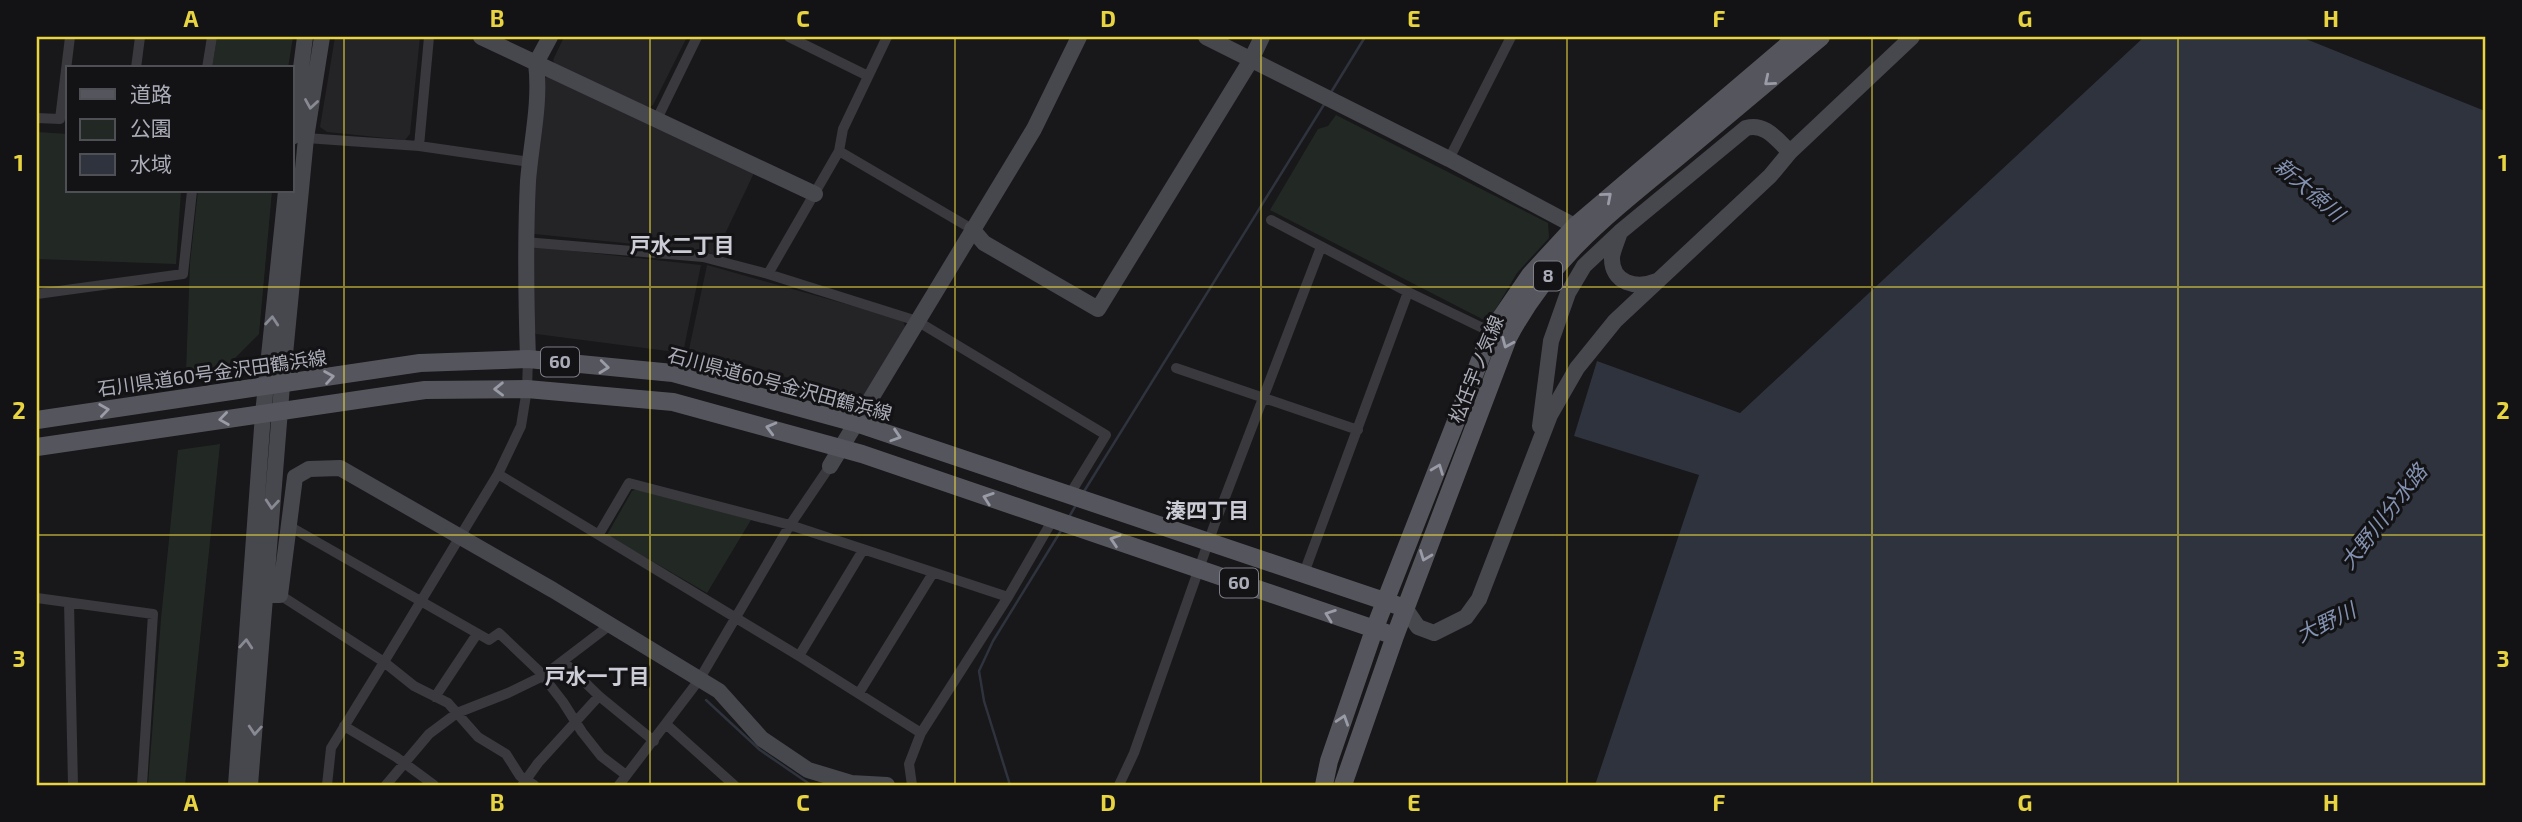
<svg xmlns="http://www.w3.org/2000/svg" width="2522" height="822" font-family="'Exo 2','Noto Sans JP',sans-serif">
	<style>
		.built { fill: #242326 }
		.green { fill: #222924 }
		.water { fill: #2e333d }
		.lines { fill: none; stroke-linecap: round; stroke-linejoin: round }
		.stream { stroke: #2e333d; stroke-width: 2.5 }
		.street { stroke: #39393e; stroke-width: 10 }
		.secondary { stroke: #47474e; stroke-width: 16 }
		.primary { stroke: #55555d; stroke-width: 18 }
		.oneway { stroke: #999ba6 }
		.oneway2 { stroke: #878993 }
		.grid { fill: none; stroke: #e8d440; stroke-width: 2; stroke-opacity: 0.55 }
		.labels { text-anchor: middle; stroke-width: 6; stroke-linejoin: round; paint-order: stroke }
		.shield { fill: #131214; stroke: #7d7e87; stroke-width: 2 }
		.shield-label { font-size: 18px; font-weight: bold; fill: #aaacb8 }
		.street-label { font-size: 19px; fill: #aaacb8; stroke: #131214 }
		.water-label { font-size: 21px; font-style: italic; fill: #8392b1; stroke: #131214 }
		.neighbourhood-label { font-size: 21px; font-weight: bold; fill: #cbccd5; stroke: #131214 }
		.neatline { fill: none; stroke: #e8d440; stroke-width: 2.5 }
		.grid-label { font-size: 23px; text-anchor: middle; font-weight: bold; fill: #e8d440 }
	</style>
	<rect width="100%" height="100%" fill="#181719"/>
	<path class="built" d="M335 37H420L410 134 405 140 327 132 320 127Z
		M564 37H687L653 105 646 109 556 66 553 60Z
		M549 75 754 173 715 255 704 251 534 234 530 230 544 79Z
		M537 247 701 265 683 353 536 334 531 330 527 252Z
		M707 265 903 320 906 330 864 399 857 400 736 361 688 354Z"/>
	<path class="green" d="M217 37H293L288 68H212Z
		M1336 115 1548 223 1549 238 1517 273 1488 322 1270 210 1318 129 1328 126Z
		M37 132 68 134V191H181L176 264 37 259Z
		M198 191H272L259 334 227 366 186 373 190 263Z
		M220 444 185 785H148L161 619 178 450Z
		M637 489 751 520 707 593 607 535 632 491Z"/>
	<path class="water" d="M2144 37H2301L2485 111V785H1595L1699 475 1574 436 1597 361 1740 413Z"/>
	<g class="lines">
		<path class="stream" d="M1330 94 1365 37
			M1083 493 1325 103
			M1069 517 1076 505
			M706 700 760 750 811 785
			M1010 785 984 701 979 671 993 641 1062 529"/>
		<path class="street" d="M789 37 868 76
			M136 68 140 37
			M207 68 212 37
			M37 118 60 119 70 37
			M656 121 697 37
			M306 138 419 146 530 162
			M419 146 429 37
			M839 151 972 229
			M1449 159 1511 37
			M1271 220 1408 292 1491 332
			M525 242 703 257 768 274 917 321 1106 435 1070 494
			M768 274 839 151 843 129 887 37
			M37 294 183 274 192 191
			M528 359 527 389 521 426 498 474 384 662 414 686 448 703 478 737 506 754 520 776 534 785
			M1176 368 1358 430
			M498 474 799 656 921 733
			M289 526 489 640 499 633 539 671 563 702 582 732 601 756 626 775
			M599 534 629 483 790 525 1008 597 921 733 909 764 912 785
			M1304 573 1408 292
			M280 595 384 662 331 748 327 785
			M1008 597 1052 521
			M37 598 153 614 142 785
			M69 603 73 785
			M799 656 863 550
			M563 661 599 696 654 741
			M859 693 933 573
			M435 697 477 634
			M667 725 734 785
			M344 726 396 757 434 785
			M523 784 538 763 599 696
			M386 785 429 734 457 713 508 693 543 676 610 625
			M619 785 699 680 790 525 830 466
			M1119 785 1134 753 1214 526 1321 247"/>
		<path class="secondary" d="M481 37 536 63C541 103 531 142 528 181 525 241 526 299 528 359
			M550 37 536 63 815 194
			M1206 37 1449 159 1584 231
			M292 137 305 37
			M972 229 984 243 1098 309 1251 60 1262 37
			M1619 235C1617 241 1613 250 1612 257 1611 284 1637 289 1657 281
			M1540 426 1551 341 1568 293 1584 266 1620 232 1746 128C1766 123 1776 139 1790 152
			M830 466 1034 129 1079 37
			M250 594 280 595 295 477 309 469 340 468 553 590 719 691 762 739 808 770 851 783 887 785
			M1405 608 1418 627 1434 633 1466 617 1479 599 1550 415 1577 368 1615 321 1770 176 1790 152 1912 37
			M236 785 263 414 286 191
			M250 785 282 385 306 138 322 37"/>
		<path class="primary" d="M37 420 420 363 528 359 673 373 856 423 1405 608
			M37 447 425 390 527 389 673 402 862 454 1395 636
			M1324 785 1329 761 1374 630 1491 332 1530 275 1575 226 1797 37
			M1343 785 1395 636 1508 338C1550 258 1610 213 1678 157 1726 117 1773 77 1821 37"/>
	</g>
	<defs><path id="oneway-chevron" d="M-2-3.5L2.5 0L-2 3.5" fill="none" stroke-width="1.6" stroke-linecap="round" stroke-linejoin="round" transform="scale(1.75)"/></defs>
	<g class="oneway">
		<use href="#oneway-chevron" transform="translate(1769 81) rotate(140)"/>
		<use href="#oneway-chevron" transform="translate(1607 197) rotate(-41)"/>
		<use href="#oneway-chevron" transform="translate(1507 343) rotate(113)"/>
		<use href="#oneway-chevron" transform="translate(604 367) rotate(6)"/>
		<use href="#oneway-chevron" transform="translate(329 377) rotate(-9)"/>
		<use href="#oneway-chevron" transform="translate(499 389) rotate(179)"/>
		<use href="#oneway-chevron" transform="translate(104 410) rotate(-8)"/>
		<use href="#oneway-chevron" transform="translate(224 419) rotate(172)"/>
		<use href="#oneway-chevron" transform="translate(771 428) rotate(-165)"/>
		<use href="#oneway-chevron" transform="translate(896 436) rotate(18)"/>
		<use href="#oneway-chevron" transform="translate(1438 469) rotate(-69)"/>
		<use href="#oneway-chevron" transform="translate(988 498) rotate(-161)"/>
		<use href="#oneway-chevron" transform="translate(1115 540) rotate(-162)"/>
		<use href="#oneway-chevron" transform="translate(1425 556) rotate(111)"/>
		<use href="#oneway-chevron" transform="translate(1330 615) rotate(-160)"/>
		<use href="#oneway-chevron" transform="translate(1343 720) rotate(-72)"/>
	</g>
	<g class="oneway2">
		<use href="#oneway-chevron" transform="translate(311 104) rotate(99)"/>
		<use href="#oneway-chevron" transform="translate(272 321) rotate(-85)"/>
		<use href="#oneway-chevron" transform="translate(272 504) rotate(95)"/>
		<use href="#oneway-chevron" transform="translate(246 644) rotate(-86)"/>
		<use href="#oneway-chevron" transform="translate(255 730) rotate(94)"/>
	</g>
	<path class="grid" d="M344 37V785M650 37V785M955 37V785M1261 37V785M1567 37V785M1872 37V785M2178 37V785M37 287H2485M37 535H2485"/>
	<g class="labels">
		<g class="shield">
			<rect x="1534" y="261.5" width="28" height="29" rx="5"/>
			<rect x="541" y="347.5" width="38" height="29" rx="5"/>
			<rect x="1220" y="568.5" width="38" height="29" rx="5"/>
		</g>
		<g class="shield-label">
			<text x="1548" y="282">8</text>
			<text x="560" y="368">60</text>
			<text x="1239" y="589">60</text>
		</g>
		<g class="street-label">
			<text transform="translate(1476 369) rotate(-68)" y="7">松任宇ノ気線</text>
			<text transform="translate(212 373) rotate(-8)" y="7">石川県道60号金沢田鶴浜線</text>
			<text transform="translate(780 384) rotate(15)" y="7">石川県道60号金沢田鶴浜線</text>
		</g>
		<g class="water-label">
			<text transform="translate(2309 190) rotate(41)" y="7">新大徳川</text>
			<text transform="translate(2384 517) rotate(-52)" y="7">大野川分水路</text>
			<text transform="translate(2326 623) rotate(-26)" y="7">大野川</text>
		</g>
		<g class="neighbourhood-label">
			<text x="682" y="253">戸水二丁目</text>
			<text x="1207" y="518">湊四丁目</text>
			<text x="597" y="684">戸水一丁目</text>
		</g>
	</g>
	<rect width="2522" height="822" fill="none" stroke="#131214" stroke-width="77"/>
	<rect x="66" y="66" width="228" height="126" fill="#131214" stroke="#4f5056" stroke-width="2"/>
	<rect x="80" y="89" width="35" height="10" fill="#55555d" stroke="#4f5056" stroke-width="2"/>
	<text x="130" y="102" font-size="21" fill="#aaacb8">道路</text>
	<rect x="80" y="119" width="35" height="21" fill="#222924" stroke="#4f5056" stroke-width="2"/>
	<text x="130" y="136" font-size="21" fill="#aaacb8">公園</text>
	<rect x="80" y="154" width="35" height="21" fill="#2e333d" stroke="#4f5056" stroke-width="2"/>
	<text x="130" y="172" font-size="21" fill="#aaacb8">水域</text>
	<rect x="38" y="38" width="2446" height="746" class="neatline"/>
	<g class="grid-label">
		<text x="191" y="27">A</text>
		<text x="497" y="27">B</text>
		<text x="803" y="27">C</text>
		<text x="1108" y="27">D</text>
		<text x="1414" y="27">E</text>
		<text x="1719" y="27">F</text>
		<text x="2025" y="27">G</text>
		<text x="2331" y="27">H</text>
		<text x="19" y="171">1</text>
		<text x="2503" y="171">1</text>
		<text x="19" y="419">2</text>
		<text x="2503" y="419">2</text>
		<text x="19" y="667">3</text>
		<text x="2503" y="667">3</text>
		<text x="191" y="811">A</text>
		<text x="497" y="811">B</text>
		<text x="803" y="811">C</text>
		<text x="1108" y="811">D</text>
		<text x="1414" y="811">E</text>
		<text x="1719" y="811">F</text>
		<text x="2025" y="811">G</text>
		<text x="2331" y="811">H</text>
	</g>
</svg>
